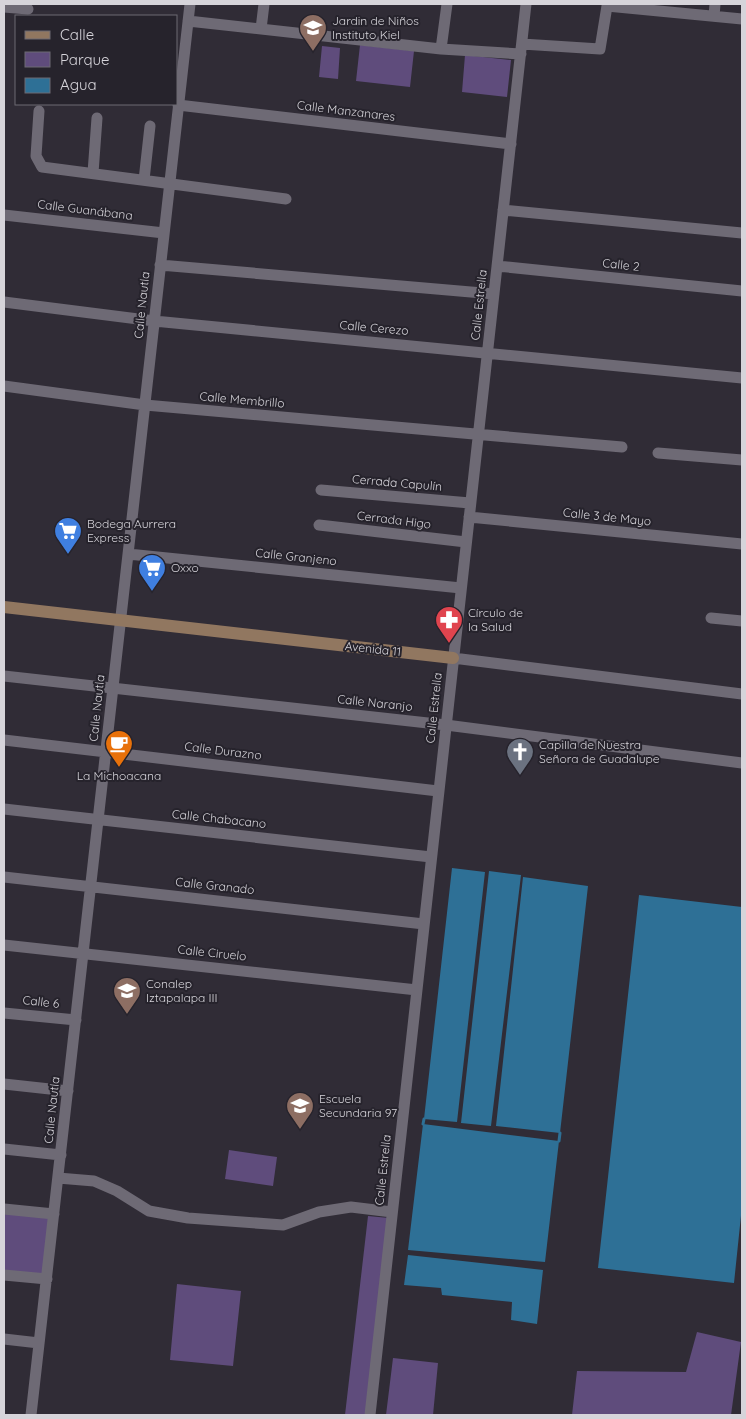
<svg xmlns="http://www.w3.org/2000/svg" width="746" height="1419" font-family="Quicksand,sans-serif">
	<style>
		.green { fill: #5f4c7c }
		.water { fill: #2e7096 }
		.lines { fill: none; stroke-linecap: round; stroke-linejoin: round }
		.stream { stroke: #2e7096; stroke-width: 3 }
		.street { stroke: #6e6a75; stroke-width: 11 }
		.secondary { stroke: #917760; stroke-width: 12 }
		.labels { text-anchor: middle; stroke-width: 4; stroke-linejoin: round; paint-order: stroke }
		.poi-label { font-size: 12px; fill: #d6d4da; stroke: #26232c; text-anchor: start }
		.street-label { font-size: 12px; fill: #d6d4da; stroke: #26232c }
	</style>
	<rect width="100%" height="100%" fill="#302c36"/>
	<path class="green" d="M360 45 414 51 410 87 356 81Z
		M322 46 340 48 338 79 319 77Z
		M465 55 511 60 507 97 462 92Z
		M229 1150 277 1157 273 1186 225 1179Z
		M4 1209 54 1214 47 1279 4 1275Z
		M368 1216 389 1218 366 1415H345Z
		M177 1284 241 1291 233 1366 170 1360Z
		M697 1332 741 1342 731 1415H572L577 1371 686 1372Z
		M393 1358 438 1363 433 1415H386Z"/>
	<path class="water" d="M452 868 485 872 457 1122 424 1119Z
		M489 871 521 875 491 1126 461 1123Z
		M523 877 588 886 560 1133 496 1126Z
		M639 895 742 907V1206L734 1283 598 1268Z
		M423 1124 559 1141 545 1262 408 1250Z
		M408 1255 543 1270 537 1324 511 1320 512 1302 442 1295 441 1288 404 1285Z"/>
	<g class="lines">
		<path class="stream" d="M423 1124 424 1119
			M559 1141 560 1133"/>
		<path class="street" d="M4 7 28 9
			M714 16 715 4
			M188 21 441 49 521 54
			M261 29 264 4
			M522 44 600 49 607 6 742 19
			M441 49 447 4
			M178 105 511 144
			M39 111 36 156 42 167 286 199
			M93 173 97 118
			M144 180 150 126
			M503 210 742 233
			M4 215 164 233
			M160 265 494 294
			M497 266 742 291
			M4 302 154 321 742 378
			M4 386 145 405 622 447
			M658 453 742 460
			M321 490 470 503
			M469 517 742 544
			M319 525 466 542
			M128 554 461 588
			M711 618 742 621
			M453 658 742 694
			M4 676 446 725 742 763
			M4 740 438 791
			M4 809 431 857
			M4 877 424 924
			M4 945 417 990
			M4 1013 76 1020
			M4 1084 68 1091
			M4 1149 61 1155
			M58 1178 94 1181 117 1191 149 1211 188 1218 283 1225 319 1212 351 1207 392 1212
			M4 1209 54 1214
			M4 1275 47 1279
			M4 1339 39 1343
			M31 1415 190 4
			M370 1415 526 4"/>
		<path class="secondary" d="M4 607 453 658"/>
	</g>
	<defs>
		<symbol id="school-pin" viewBox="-11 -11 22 30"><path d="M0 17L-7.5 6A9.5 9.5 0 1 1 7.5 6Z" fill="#8d6e63" stroke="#26232c"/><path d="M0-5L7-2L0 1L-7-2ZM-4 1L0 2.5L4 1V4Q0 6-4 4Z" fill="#fff"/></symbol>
		<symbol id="supermarket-pin" viewBox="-11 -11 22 30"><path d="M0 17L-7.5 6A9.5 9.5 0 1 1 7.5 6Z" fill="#3f7fe0" stroke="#26232c"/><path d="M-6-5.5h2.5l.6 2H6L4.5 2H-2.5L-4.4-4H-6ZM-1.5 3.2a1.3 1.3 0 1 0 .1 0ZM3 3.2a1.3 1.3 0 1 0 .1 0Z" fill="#fff"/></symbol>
		<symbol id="pharmacy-pin" viewBox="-11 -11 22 30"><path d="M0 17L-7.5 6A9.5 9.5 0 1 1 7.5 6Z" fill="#e0444e" stroke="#26232c"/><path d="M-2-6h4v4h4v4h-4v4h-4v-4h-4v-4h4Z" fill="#fff"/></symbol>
		<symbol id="cafe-pin" viewBox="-11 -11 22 30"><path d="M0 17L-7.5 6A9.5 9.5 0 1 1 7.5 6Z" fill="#e8710a" stroke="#26232c"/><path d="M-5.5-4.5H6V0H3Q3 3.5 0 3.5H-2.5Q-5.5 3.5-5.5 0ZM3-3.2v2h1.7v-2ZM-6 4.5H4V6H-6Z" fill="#fff"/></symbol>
		<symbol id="church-pin" viewBox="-11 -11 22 30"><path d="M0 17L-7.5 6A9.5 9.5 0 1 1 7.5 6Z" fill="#6b7280" stroke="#26232c"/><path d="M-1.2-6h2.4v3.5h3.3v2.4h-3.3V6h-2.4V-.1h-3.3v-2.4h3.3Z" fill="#fff"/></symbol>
	</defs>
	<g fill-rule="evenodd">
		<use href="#school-pin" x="297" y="12" width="32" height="43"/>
		<use href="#supermarket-pin" x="52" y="515" width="32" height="43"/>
		<use href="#supermarket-pin" x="136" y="552" width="32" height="43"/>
		<use href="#pharmacy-pin" x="433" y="604" width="32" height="43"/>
		<use href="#cafe-pin" x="103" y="728" width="32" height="43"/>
		<use href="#church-pin" x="504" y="736" width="32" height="43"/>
		<use href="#school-pin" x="111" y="975" width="32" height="43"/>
		<use href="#school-pin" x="284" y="1090" width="32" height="43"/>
	</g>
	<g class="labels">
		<g class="poi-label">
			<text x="332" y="25">Jardin de Niños<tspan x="332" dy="14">Instituto Kiel</tspan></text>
			<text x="87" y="528">Bodega Aurrera<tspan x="87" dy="14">Express</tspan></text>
			<text x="171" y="572">Oxxo</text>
			<text x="468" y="617">Círculo de<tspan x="468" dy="14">la Salud</tspan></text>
			<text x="539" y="749">Capilla de Nuestra<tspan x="539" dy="14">Señora de Guadalupe</tspan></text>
			<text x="119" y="780" text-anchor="middle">La Michoacana</text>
			<text x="146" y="988">Conalep<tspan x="146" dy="14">Iztapalapa III</tspan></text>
			<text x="319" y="1103">Escuela<tspan x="319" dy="14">Secundaria 97</tspan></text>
		</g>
		<g class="street-label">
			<text transform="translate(346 111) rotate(7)" y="4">Calle Manzanares</text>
			<text transform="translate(85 210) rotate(7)" y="4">Calle Guanábana</text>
			<text transform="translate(621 265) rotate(6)" y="4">Calle 2</text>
			<text transform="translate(142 305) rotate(-84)" y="4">Calle Nautla</text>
			<text transform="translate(479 305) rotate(-84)" y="4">Calle Estrella</text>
			<text transform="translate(374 328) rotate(5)" y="4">Calle Cerezo</text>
			<text transform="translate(242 400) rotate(5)" y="4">Calle Membrillo</text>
			<text transform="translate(397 483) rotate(5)" y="4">Cerrada Capulín</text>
			<text transform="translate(607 517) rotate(6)" y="4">Calle 3 de Mayo</text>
			<text transform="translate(394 520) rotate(7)" y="4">Cerrada Higo</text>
			<text transform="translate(296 557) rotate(6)" y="4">Calle Granjeno</text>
			<text transform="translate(373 649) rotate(6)" y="4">Avenida 11</text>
			<text transform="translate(375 703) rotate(6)" y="4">Calle Naranjo</text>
			<text transform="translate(97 708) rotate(-84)" y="4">Calle Nautla</text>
			<text transform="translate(434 708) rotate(-84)" y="4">Calle Estrella</text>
			<text transform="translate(223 751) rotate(7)" y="4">Calle Durazno</text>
			<text transform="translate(219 819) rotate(6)" y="4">Calle Chabacano</text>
			<text transform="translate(215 886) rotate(6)" y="4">Calle Granado</text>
			<text transform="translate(212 953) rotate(6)" y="4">Calle Ciruelo</text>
			<text transform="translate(41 1002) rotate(6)" y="4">Calle 6</text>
			<text transform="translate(52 1110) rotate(-84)" y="4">Calle Nautla</text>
			<text transform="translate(383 1170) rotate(-84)" y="4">Calle Estrella</text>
		</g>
	</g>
	<rect width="746" height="1419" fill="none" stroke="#d6d4da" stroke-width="10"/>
	<rect x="15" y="15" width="162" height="90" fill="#26232c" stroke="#6c6a72"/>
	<rect x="25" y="31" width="25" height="8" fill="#917760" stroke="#6c6a72"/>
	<text x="60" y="40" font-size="15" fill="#d6d4da">Calle</text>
	<rect x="25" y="52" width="25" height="15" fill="#5f4c7c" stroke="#6c6a72"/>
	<text x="60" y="65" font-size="15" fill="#d6d4da">Parque</text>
	<rect x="25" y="78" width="25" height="15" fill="#2e7096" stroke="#6c6a72"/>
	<text x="60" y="90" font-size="15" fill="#d6d4da">Agua</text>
</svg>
